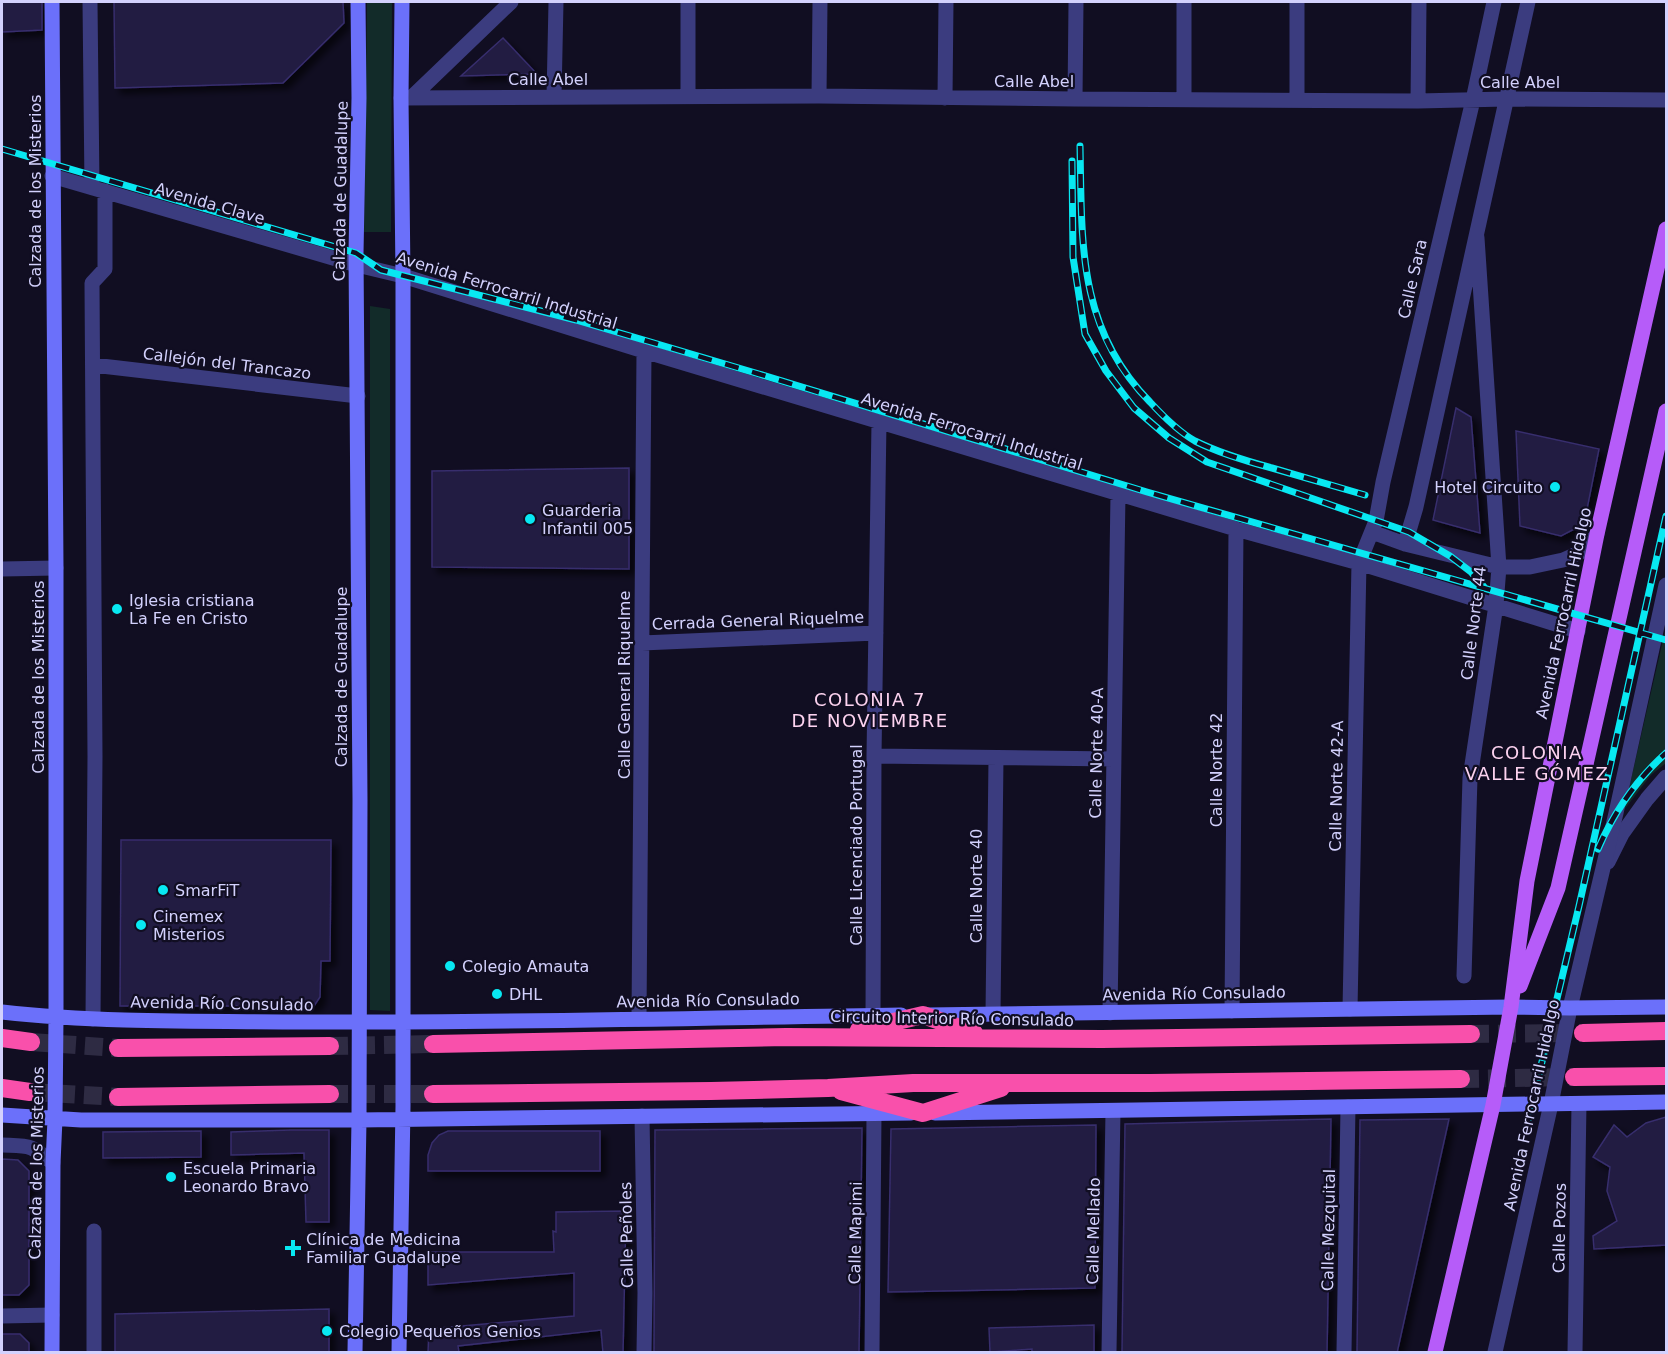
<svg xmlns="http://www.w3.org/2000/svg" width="1668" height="1354" font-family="'DejaVu Sans',sans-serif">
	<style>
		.green { fill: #122b29 }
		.building { fill: #211b42; stroke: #372e6d; stroke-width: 1.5; filter: url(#shadow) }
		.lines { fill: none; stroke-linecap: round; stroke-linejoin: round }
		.motorway-tunnel { stroke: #2e2b43; stroke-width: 18; stroke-dasharray: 18 9; stroke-linecap: butt }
		.minor { stroke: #3b3c7f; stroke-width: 15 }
		.tertiary { stroke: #3b3c7f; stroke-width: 15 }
		.secondary { stroke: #6b70fa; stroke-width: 15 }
		.primary { stroke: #b65cf9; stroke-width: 15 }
		.motorway { stroke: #f950ab; stroke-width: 18 }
		.rail-casing { stroke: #08e8f2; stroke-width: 7 }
		.rail { stroke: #110e22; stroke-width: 4.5; stroke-dasharray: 14; stroke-linecap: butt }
		.poi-dot { fill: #08e8f2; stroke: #110e22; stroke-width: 2 }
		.labels { text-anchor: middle; stroke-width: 4.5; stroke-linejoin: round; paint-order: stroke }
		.street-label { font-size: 16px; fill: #d3d1fd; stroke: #110e22 }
		.poi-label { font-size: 16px; fill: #d3d1fd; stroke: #110e22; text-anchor: start }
		.neighbourhood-label { font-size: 18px; letter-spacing: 1.5px; fill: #fdd3f0; stroke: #110e22 }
	</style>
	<defs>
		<filter id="shadow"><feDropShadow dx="5.5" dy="5.5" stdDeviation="3" flood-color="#0009"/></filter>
	</defs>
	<rect width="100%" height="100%" fill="#110e22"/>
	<path class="green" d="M367 2H392L391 232H364Z
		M370 306 390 309V1011L370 1010Z
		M1666 627V763L1651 775 1624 810Z"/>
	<path class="building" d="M2 2H42V30L2 32Z
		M114 2H343L344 23 283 83 115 88Z
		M503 38 537 74 461 76Z
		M1456 408 1471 417 1480 533 1433 520Z
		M1516 431 1599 449 1584 524 1561 536 1520 526Z
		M629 468V569L432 567V471Z
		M121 840H331L330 961H321L320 997 314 1006H120Z
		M1666 1117V1245L1594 1249 1593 1236 1617 1221 1607 1191 1610 1167 1593 1157 1614 1125 1627 1137 1646 1123Z
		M1331 1119 1327 1353H1122L1125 1124Z
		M1449 1119 1397 1353H1357L1360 1120Z
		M1096 1125 1095 1288 888 1292 891 1129Z
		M862 1128 859 1353H654L655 1130Z
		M291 1130H329V1222H306L304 1153 231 1155V1132Z
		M201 1131V1157L103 1158V1132Z
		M448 1131H600V1171H428V1155L432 1143 439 1135Z
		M2 1159 18 1160 29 1171V1285L19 1295H2Z
		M626 1211 623 1353H603L601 1330 458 1346 459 1353H428L429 1329 574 1316V1273L428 1285V1252H554L553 1231 556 1232V1212Z
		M329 1309V1353H115V1314Z
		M1094 1325V1353H1032V1349L990 1352 989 1328Z
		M2 1334H20L29 1343V1353H2Z"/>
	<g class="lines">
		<path class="motorway-tunnel" d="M1471 1034 1581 1033
			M31 1042 118 1048
			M330 1046 433 1044
			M1461 1079 1573 1077
			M30 1092 118 1097
			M330 1094H433"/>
		<path class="minor" d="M90 2 92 188
			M1184 2V99
			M1297 2V99
			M688 96V2
			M819 96 820 2
			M554 97 556 2
			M401 98 819 96 1075 99 1418 101 1506 99 1666 100
			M411 98 511 2
			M945 98 946 2
			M1075 99 1076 2
			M1418 101 1419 2
			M52 176 357 265 403 276 644 351 1236 529 1359 563 1578 631
			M93 365 358 396
			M1372 532 1405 544 1499 567H1530L1563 560 1581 552 1590 544 1597 534
			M1405 544 1416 507 1528 2
			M2 569 56 568
			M642 643 876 633
			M874 756 1114 759
			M1608 862 1622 834 1647 799 1666 777
			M1464 976 1470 778 1496 605 1499 567 1477 238
			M1350 1009 1359 563 1376 521 1383 482 1473 100 1494 2
			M1232 1011 1236 529
			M1110 1013 1118 494
			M993 1014 996 758
			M873 1016 874 756 879 422
			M93 1019 95 756 92 283 105 269V191
			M639 1019 644 351
			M642 1116 645 1293 644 1352
			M2 1145C30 1146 30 1144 53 1163
			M2 1316 52 1315
			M94 1352V1231
			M872 1352 874 1114
			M1109 1352 1113 1111
			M1344 1352 1348 1107
			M1575 1352 1579 1104"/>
		<path class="tertiary" d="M1495 1352 1551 1104 1570 1008 1616 813 1666 585"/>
		<path class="secondary" d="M52 2 56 568V1017L55 1119 53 1163 52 1352
			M2 1012C102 1023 203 1021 304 1022 503 1023 702 1018 901 1015
			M928 1015 1511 1007 1570 1008 1666 1007
			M935 1113 1666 1102
			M2 1115 81 1120H359L911 1113
			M355 1352 359 1120 360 800 356 253 359 98 358 2
			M399 1352 403 1106V276L401 98 402 2"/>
		<path class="primary" d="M1520 986 1558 888 1666 411
			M1435 1352 1493 1105 1511 1007 1527 881 1597 534 1666 229"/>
		<path class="motorway" d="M859 1030 923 1015 974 1033
			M1583 1033 1666 1031
			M2 1038 31 1042
			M433 1044 786 1037 1102 1039 1471 1034
			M118 1048 330 1046
			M1574 1077 1666 1076
			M2 1088 30 1092
			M841 1091 923 1113 1001 1088
			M433 1094 711 1091 828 1088 913 1083H1150L1461 1079
			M118 1097 330 1094"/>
		<defs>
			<path id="rail" d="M1080 146C1082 242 1077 328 1150 402 1162 415 1179 432 1195 441 1219 453 1246 461 1272 468 1303 477 1334 486 1365 495
				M2 149 356 253 381 270 576 320 759 374 1147 492 1666 640
				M1072 161 1073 257 1085 334 1106 371 1134 408 1169 438 1207 462 1409 532 1450 556 1471 572 1485 588
				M1598 849C1614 812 1636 780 1666 753
				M1526 1129 1579 906 1666 516"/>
		</defs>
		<use href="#rail" class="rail-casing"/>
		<use href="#rail" class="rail"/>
	</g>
	<g class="poi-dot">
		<circle cx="1555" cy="487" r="6"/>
		<circle cx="530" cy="519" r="6"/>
		<circle cx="117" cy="609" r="6"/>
		<circle cx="163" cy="890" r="6"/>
		<circle cx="141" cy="925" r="6"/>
		<circle cx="450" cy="966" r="6"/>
		<circle cx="497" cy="994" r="6"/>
		<circle cx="171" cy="1177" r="6"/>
		<path d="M290 1239h6v6h6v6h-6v6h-6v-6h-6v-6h6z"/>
		<circle cx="327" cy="1331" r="6"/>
	</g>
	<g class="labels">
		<g class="street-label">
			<text x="548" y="85">Calle Abel</text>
			<text x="1034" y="87">Calle Abel</text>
			<text x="1520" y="88">Calle Abel</text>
			<text transform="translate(35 191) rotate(-90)" y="6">Calzada de los Misterios</text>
			<text transform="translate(340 191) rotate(-89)" y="6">Calzada de Guadalupe</text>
			<text transform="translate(210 203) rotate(16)" y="6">Avenida Clave</text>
			<text transform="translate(1412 279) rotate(-77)" y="6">Calle Sara</text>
			<text transform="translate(507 290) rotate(17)" y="6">Avenida Ferrocarril Industrial</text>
			<text transform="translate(227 363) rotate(7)" y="6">Callejón del Trancazo</text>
			<text transform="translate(972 431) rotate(17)" y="6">Avenida Ferrocarril Industrial</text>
			<text transform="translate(1563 613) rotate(-78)" y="6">Avenida Ferrocarril Hidalgo</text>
			<text transform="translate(758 620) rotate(-2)" y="6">Cerrada General Riquelme</text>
			<text transform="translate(1473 623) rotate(-83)" y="6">Calle Norte 44</text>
			<text transform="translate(38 677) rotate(-90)" y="6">Calzada de los Misterios</text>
			<text transform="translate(341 677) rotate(-90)" y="6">Calzada de Guadalupe</text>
			<text transform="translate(624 685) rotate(-90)" y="6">Calle General Riquelme</text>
			<text transform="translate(1096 753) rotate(-89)" y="6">Calle Norte 40-A</text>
			<text transform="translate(1216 770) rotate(-90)" y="6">Calle Norte 42</text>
			<text transform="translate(1336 786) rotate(-89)" y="6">Calle Norte 42-A</text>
			<text transform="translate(856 845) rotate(-90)" y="6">Calle Licenciado Portugal</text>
			<text transform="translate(976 886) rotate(-90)" y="6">Calle Norte 40</text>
			<text transform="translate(1194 993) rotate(-1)" y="6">Avenida Río Consulado</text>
			<text transform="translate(708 1000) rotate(-1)" y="6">Avenida Río Consulado</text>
			<text transform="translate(222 1003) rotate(1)" y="6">Avenida Río Consulado</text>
			<text transform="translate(952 1018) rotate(1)" y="6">Circuito Interior Río Consulado</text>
			<text transform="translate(1531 1105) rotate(-78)" y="6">Avenida Ferrocarril Hidalgo</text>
			<text transform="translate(36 1163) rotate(-89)" y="6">Calzada de los Misterios</text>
			<text transform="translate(1559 1228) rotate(-89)" y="6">Calle Pozos</text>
			<text transform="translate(1328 1230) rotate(-89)" y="6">Calle Mezquital</text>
			<text transform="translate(1093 1231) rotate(-89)" y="6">Calle Mellado</text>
			<text transform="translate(855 1233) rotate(-89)" y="6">Calle Mapimi</text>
			<text transform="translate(626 1235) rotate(-91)" y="6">Calle Peñoles</text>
		</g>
		<g class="poi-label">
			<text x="1543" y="493" text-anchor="end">Hotel Circuito</text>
			<text x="542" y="516">Guarderia<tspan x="542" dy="18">Infantil 005</tspan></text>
			<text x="129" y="606">Iglesia cristiana<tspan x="129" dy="18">La Fe en Cristo</tspan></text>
			<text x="175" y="896">SmarFiT</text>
			<text x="153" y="922">Cinemex<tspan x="153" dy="18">Misterios</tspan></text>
			<text x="462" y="972">Colegio Amauta</text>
			<text x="509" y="1000">DHL</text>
			<text x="183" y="1174">Escuela Primaria<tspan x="183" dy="18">Leonardo Bravo</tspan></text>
			<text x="306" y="1245">Clínica de Medicina<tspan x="306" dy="18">Familiar Guadalupe</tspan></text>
			<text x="339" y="1337">Colegio Pequeños Genios</text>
		</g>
		<g class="neighbourhood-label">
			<text x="870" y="706">COLONIA 7<tspan x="870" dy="21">DE NOVIEMBRE</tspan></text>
			<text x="1537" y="759">COLONIA<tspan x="1537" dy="21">VALLE GÓMEZ</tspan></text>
		</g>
	</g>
	<rect width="1668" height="1354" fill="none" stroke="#d3d1fd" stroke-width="6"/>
</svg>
